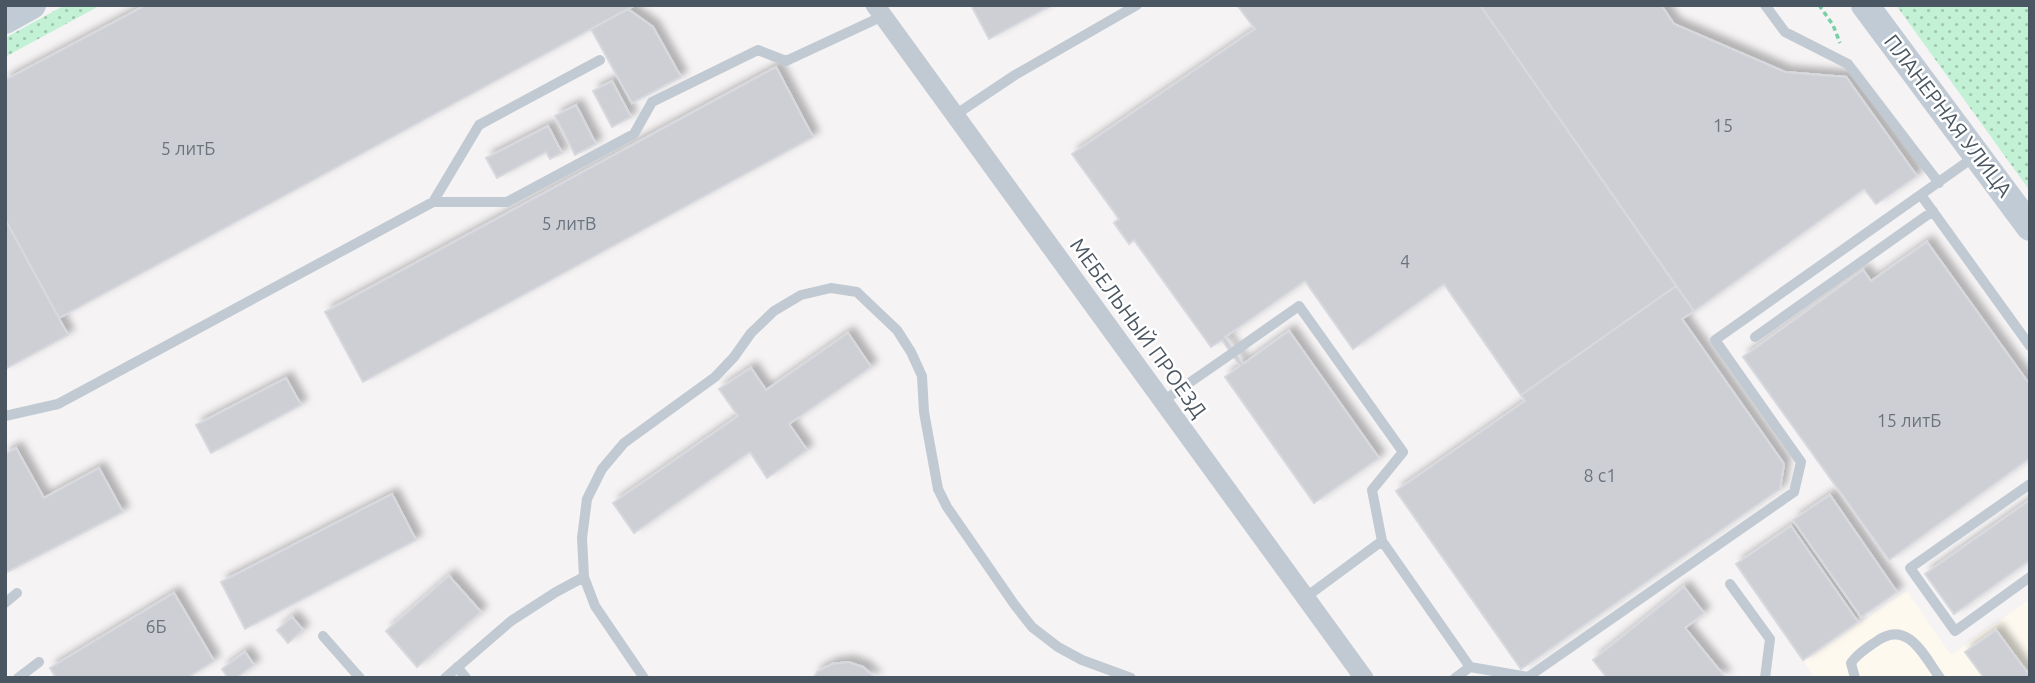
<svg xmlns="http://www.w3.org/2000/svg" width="2035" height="683" font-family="Ubuntu,sans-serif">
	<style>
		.commercial { fill: #fdf9ef }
		.grass { fill: url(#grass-dots) }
		.building { fill: #cdcfd5; stroke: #d7d9de; stroke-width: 2; filter: url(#shadow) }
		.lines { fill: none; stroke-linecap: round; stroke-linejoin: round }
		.path { stroke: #7ad0a6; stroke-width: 3.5; stroke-dasharray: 5 3.5; stroke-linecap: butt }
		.lane { stroke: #c1cad2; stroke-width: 10 }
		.street { stroke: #c1cad2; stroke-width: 19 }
		.secondary { stroke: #c1cbd6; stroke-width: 28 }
		.labels { text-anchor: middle; stroke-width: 5; stroke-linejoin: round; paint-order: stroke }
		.number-label { font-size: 18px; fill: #6b747e }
		.street-label { font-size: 21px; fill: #4a5661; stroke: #fff }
	</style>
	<defs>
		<pattern id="grass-dots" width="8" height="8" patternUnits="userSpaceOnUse" patternTransform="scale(1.75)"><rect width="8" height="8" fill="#c3f1d5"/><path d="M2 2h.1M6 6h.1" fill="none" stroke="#a0c6b0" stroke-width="1.8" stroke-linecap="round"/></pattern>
		<filter id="shadow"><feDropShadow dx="6" dy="-6" stdDeviation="3.5" flood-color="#0004"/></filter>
	</defs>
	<rect width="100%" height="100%" fill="#f5f3f3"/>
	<path class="commercial" d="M1907 591 1951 655 2030 599V678H1815L1804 662Z"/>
	<path class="grass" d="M65 5H101L5 57V38Z
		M1896 5H2030V191Z"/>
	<path class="building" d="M146 5H635L59 318 5 219V80Z
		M971 5H1052L989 39Z
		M1237 5H1480L1676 286 1521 395 1444 284 1353 349 1305 281 1225 337 1243 364 1289 331 1379 458 1314 503 1225 377 1240 366 1222 340 1211 347 1134 240 1129 244 1114 223 1119 219 1072 154 1255 29Z
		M1480 5H1661L1674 24 1785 72 1846 77 1917 176 1876 204 1864 189 1694 311Z
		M628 9 653 27 681 77 632 103 591 29Z
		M776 67 813 137 363 382 325 312Z
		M612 81 631 117 612 127 593 91Z
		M576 105 596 144 575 155 555 116Z
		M548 126 562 153 550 159 546 152 497 178 486 158Z
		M5 219 68 335 5 369Z
		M1927 242 2030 385V458L1889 560 1743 357 1863 270 1871 281Z
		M1676 286 1694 311 1682 319 1784 464 1780 489 1521 669 1396 491 1525 401 1521 395Z
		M848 333 871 367 789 424 807 450 767 478 750 452 634 533 613 503 738 416 719 389 751 368 766 390Z
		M286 378 301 405 211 453 196 425Z
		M16 448 44 498 99 468 123 512 5 573V454Z
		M392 494 416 540 245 629 221 582Z
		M1830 495 1897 592 1861 617 1793 520Z
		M2030 500V560L1954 614 1925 574Z
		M1791 526 1858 622 1803 660 1736 564Z
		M449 576 481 612 417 667 386 631Z
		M1684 587 1704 613 1685 628 1725 677 1607 678 1593 660Z
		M174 593 214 661 187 678H56L50 668Z
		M292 617 303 630 288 643 277 630Z
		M1996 630 2030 676V678H1984L1965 652Z
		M245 652 254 665 236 678H228L222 669Z
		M848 662 863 667 875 678H813L818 671 832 664Z"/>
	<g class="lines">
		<path class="path" d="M1819 5 1833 25 1840 43"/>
		<path class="lane" d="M1765 5 1785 32 1848 64 1939 183
			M955 115 1015 75 1137 5
			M1921 195 2030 346
			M433 202 479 125 600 60
			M1755 337 1933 211
			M1235 351 1299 306 1403 452 1372 490 1382 541
			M1163 401 1231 354
			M5 416 58 404 433 202H507L634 134 652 102 758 50 786 61 883 16
			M2030 484 1910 568 1955 631 2030 577
			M1730 584 1770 639 1765 678
			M1306 597 1382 541 1470 667 1455 678
			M5 603 17 593
			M323 636 360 678
			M457 667 466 678
			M1470 667 1528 677 1794 492 1801 462 1715 340 1974 157
			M18 678 39 662
			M445 678 511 621 556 592 584 577
			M644 678 595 606 584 577 582 538 587 499 602 469 624 443 715 377 734 357 751 333 774 311 801 295 831 288 857 292 897 330 911 352 922 376 924 412 938 489 947 507 1014 604 1032 627 1058 647 1082 660 1131 678
			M1855 678 1851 663C1858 653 1867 648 1877 641 1908 619 1924 656 1940 678"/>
		<path class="street" d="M875 5 1364 678"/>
		<path class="secondary" d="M1865 5 2030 227
			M5 20 32 5"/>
	</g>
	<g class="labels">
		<g class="number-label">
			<text x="1723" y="132">15</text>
			<text x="188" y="155">5 литБ</text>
			<text x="569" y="230">5 литВ</text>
			<text x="1405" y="268">4</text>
			<text x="1909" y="427">15 литБ</text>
			<text x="1600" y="482">8 с1</text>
			<text x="156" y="633">6Б</text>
		</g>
		<g class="street-label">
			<text transform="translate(1948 116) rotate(53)" y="7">ПЛАНЕРНАЯ УЛИЦА</text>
			<text transform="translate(1138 328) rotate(54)" y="7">МЕБЕЛЬНЫЙ ПРОЕЗД</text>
		</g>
	</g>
	<rect width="2035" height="683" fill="none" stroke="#4a5661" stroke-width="14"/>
</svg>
